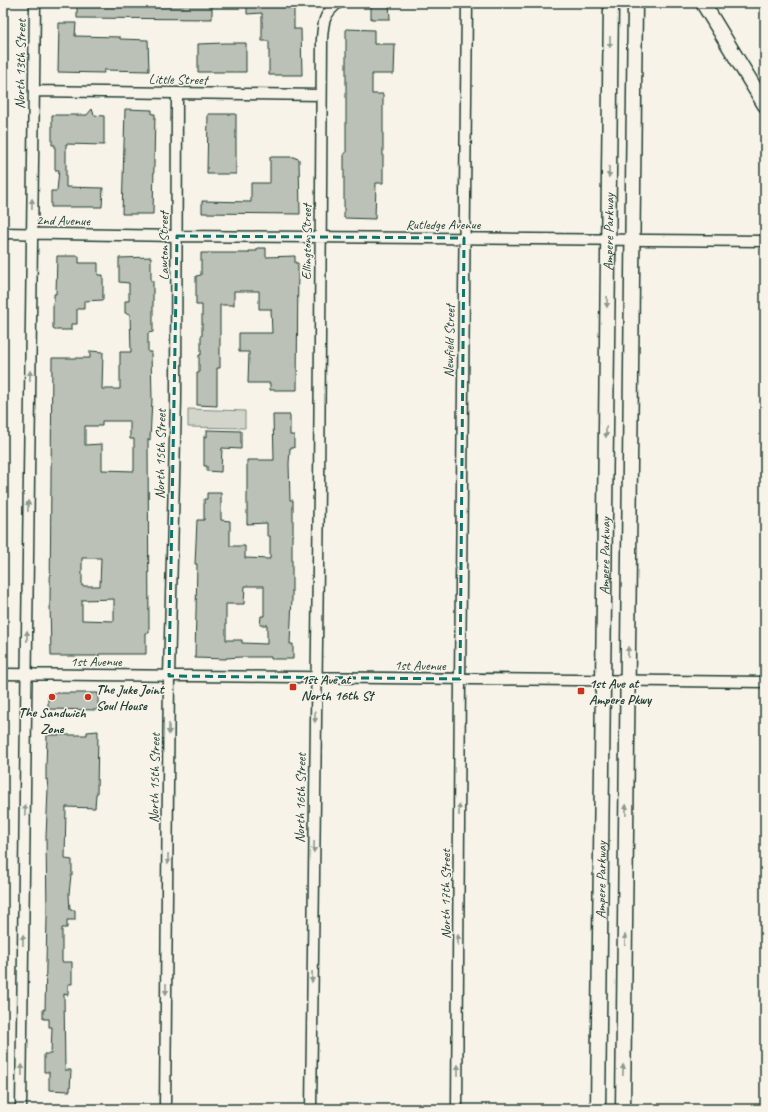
<svg xmlns="http://www.w3.org/2000/svg" width="768" height="1112" font-family="Caveat,sans-serif">
	<style>
		.green { fill: #d3d5ca; stroke: #79897f }
		.building { fill: #bbc1b6; stroke: #1f3d34; fill-rule: evenodd }
		.lines { fill: none; stroke-linecap: round; stroke-linejoin: round }
		.street-casing { stroke: #1f3d34; stroke-width: 13 }
		.secondary-casing { stroke: #1f3d34; stroke-width: 17 }
		.street { stroke: #f7f3e8; stroke-width: 10 }
		.secondary { stroke: #f7f3e8; stroke-width: 14 }
		.oneway { fill: #8b988e }
		.marked { fill: none; stroke: #0f766e; stroke-width: 3; stroke-dasharray: 8 5; stroke-linejoin: round }
		.poi-dot { fill: #c8321e; stroke: #f7f3e8; stroke-width: 1.5 }
		.labels { text-anchor: middle; stroke-width: 3; stroke-linejoin: round; paint-order: stroke }
		.street-label { font-size: 14px; fill: #1f3d34; stroke: #f7f3e8 }
		.poi-label { font-size: 14px; font-weight: bold; fill: #1f3d34; stroke: #f7f3e8; text-anchor: start }
	</style>
	<rect width="100%" height="100%" fill="#f7f3e8"/>
	<filter id="ink" filterUnits="userSpaceOnUse"><feTurbulence type="fractalNoise" baseFrequency=".025" numOctaves="2"/><feDisplacementMap in="SourceGraphic" scale="8" xChannelSelector="R" yChannelSelector="G"/><feConvolveMatrix kernelMatrix="1 2 1 2 8 2 1 2 1" color-interpolation-filters="sRGB"/></filter>
	<g filter="url(#ink)">
		<path class="green" d="M188 409 245 411V428L188 427Z"/>
		<path class="building" d="M77 3H212V19L77 18Z
			M247 3H294V29H301L302 75H269V41H262V13L247 14Z
			M374 3H389L390 19H371V6Z
			M59 23H76L75 36 120 37V39L148 40 149 71 104 70V73L58 72Z
			M346 29 374 30V44H395L394 74H372V94H383V183H376L375 219 344 218V153H346Z
			M224 43H246V72H198V44Z
			M92 109 94 115 104 116V145L66 144V187L103 188 102 207H51V191H57L59 170H55V145H52V115H87Z
			M125 109 152 110V114H155L153 214H122Z
			M208 114H236V174H207Z
			M270 157H295V158L299 159 300 214 202 213V201L251 202V183H270Z
			M257 248H266V257L295 256V263H298L297 390H270V383H248L249 352H239V333H272L271 309H259V291H234V305H220V368H217V406L197 405V373H199V355H201V336H202V305H196V276L201 275V253H249V251H257Z
			M57 256H79V263H98V275H103V300L84 301V309H77V324H71V330H54V328H53V302H54V294H56Z
			M151 257V281H153V332L148 333V352H151L152 399 150 440 148 439 149 633H146V654H99V656H51L50 601 52 358H90V351L103 352 102 389H120V352H131L130 314 125 313V301H129V283L119 282V258ZM102 421H130V439H134V471L102 470V444L85 445V426H102ZM82 558H101L100 586H82ZM114 599V621L82 620V600Z
			M273 415H290V435H294V448H290L289 464 290 500H293V535H292V598L290 644H293V659H271V657H241L226 658V659L195 658 197 564H195L197 520H204V499H207V493H221V520L230 521V546H245V558L270 559V536H267V523L247 524V460H274ZM245 586H264V616H261L260 625H267V644L242 643V640H226V604H244Z
			M207 430 241 431V449L222 448 221 472 207 471V466H204V436L207 437Z
			M52 693H98V710L48 709V696Z
			M98 731 97 794H96L95 808 66 807 65 859 72 860V875H71L69 894 70 910H75V920H67V928H62V962H72V984H68V995L64 994 65 1070H71L70 1091 49 1090V1072H44V1054H51L52 1027H49V1019H43V1009L45 1010 47 917 46 837 48 789 47 779 46 780V767L47 735H87V732Z"/>
		<g class="lines">
			<defs>
				<path id="street" d="M34 91 321 95
					M3 233 177 236 765 241
					M3 674 765 682
					M21 1109 35 3
					M165 1109 169 676 176 399 177 93
					M311 1109 319 488 322 39C323 22 324 14 338 3
					M457 1109 460 679 467 3"/>
				<g id="secondary">
					<path d="M703 3 765 105"/>
					<path id="s1" d="M598 1109 611 3"/>
					<path d="M623 1109 635 3"/>
				</g>
			</defs>
			<use href="#street" class="street-casing"/>
			<use href="#secondary" class="secondary-casing"/>
			<use href="#street" class="street"/>
			<use href="#secondary" class="secondary"/>
		</g>
		<defs><path id="oneway-solid" d="M-6-.8H1V-3.2L6.5 0L1 3.2V.8H-6Z"/></defs>
		<g class="oneway">
			<use href="#oneway-solid" transform="translate(610 42) rotate(91)"/>
			<use href="#oneway-solid" transform="translate(609 172) rotate(91)"/>
			<use href="#oneway-solid" transform="translate(32 204) rotate(-89)"/>
			<use href="#oneway-solid" transform="translate(607 302) rotate(91)"/>
			<use href="#oneway-solid" transform="translate(30 376) rotate(-89)"/>
			<use href="#oneway-solid" transform="translate(606 432) rotate(91)"/>
			<use href="#oneway-solid" transform="translate(28 506) rotate(-89)"/>
			<use href="#oneway-solid" transform="translate(27 636) rotate(-89)"/>
			<use href="#oneway-solid" transform="translate(628 652) rotate(-89)"/>
			<use href="#oneway-solid" transform="translate(315 717) rotate(91)"/>
			<use href="#oneway-solid" transform="translate(169 729) rotate(91)"/>
			<use href="#oneway-solid" transform="translate(25 810) rotate(-89)"/>
			<use href="#oneway-solid" transform="translate(459 810) rotate(-90)"/>
			<use href="#oneway-solid" transform="translate(626 810) rotate(-89)"/>
			<use href="#oneway-solid" transform="translate(314 847) rotate(91)"/>
			<use href="#oneway-solid" transform="translate(168 859) rotate(91)"/>
			<use href="#oneway-solid" transform="translate(23 940) rotate(-89)"/>
			<use href="#oneway-solid" transform="translate(458 940) rotate(-90)"/>
			<use href="#oneway-solid" transform="translate(625 940) rotate(-89)"/>
			<use href="#oneway-solid" transform="translate(312 977) rotate(91)"/>
			<use href="#oneway-solid" transform="translate(166 989) rotate(91)"/>
			<use href="#oneway-solid" transform="translate(22 1070) rotate(-89)"/>
			<use href="#oneway-solid" transform="translate(458 1070) rotate(-90)"/>
			<use href="#oneway-solid" transform="translate(623 1070) rotate(-89)"/>
		</g>
	</g>
	<path class="marked" d="M177 236 464 238 460 679 169 676Z"/>
	<g class="poi-dot">
		<rect x="289" y="683" width="8" height="8" rx="2"/>
		<rect x="577" y="687" width="8" height="8" rx="2"/>
		<circle cx="52" cy="697" r="4"/>
		<circle cx="88" cy="697" r="4"/>
	</g>
	<g class="labels">
		<g class="street-label">
			<text transform="translate(20 64) rotate(-89)" y="5">North 13th Street</text>
			<text transform="translate(178 79) rotate(1)" y="5">Little Street</text>
			<text transform="translate(63 220) rotate(1)" y="5">2nd Avenue</text>
			<text x="443" y="229">Rutledge Avenue</text>
			<text dy="5" stroke="none"><textPath href="#s1" startOffset="877">Ampere Parkway</textPath></text>
			<text transform="translate(306 242) rotate(-90)" y="5">Ellington Street</text>
			<text transform="translate(163 246) rotate(-90)" y="5">Lawton Street</text>
			<text transform="translate(449 341) rotate(-89)" y="5">Newfield Street</text>
			<text transform="translate(160 454) rotate(-89)" y="5">North 15th Street</text>
			<text dy="5" stroke="none"><textPath href="#s1" startOffset="553">Ampere Parkway</textPath></text>
			<text x="96" y="666">1st Avenue</text>
			<text transform="translate(420 665) rotate(1)" y="5">1st Avenue</text>
			<text transform="translate(154 778) rotate(-89)" y="5">North 15th Street</text>
			<text transform="translate(300 798) rotate(-89)" y="5">North 16th Street</text>
			<text dy="5" stroke="none"><textPath href="#s1" startOffset="229">Ampere Parkway</textPath></text>
			<text transform="translate(445 894) rotate(-90)" y="5">North 17th Street</text>
		</g>
		<g class="poi-label">
			<text x="301" y="684">1st Ave at<tspan x="301" dy="16">North 16th St</tspan></text>
			<text x="589" y="688">1st Ave at<tspan x="589" dy="16">Ampere Pkwy</tspan></text>
			<text x="96" y="694">The Juke Joint<tspan x="96" dy="16">Soul House</tspan></text>
			<text x="52" y="717" text-anchor="middle">The Sandwich<tspan x="52" dy="16">Zone</tspan></text>
		</g>
	</g>
	<rect width="768" height="1112" fill="none" stroke="#f7f3e8" stroke-width="16"/>
	<rect x="8" y="8" width="752" height="1096" fill="none" stroke="#1f3d34" stroke-width="1.5" filter="url(#ink)"/>
</svg>
